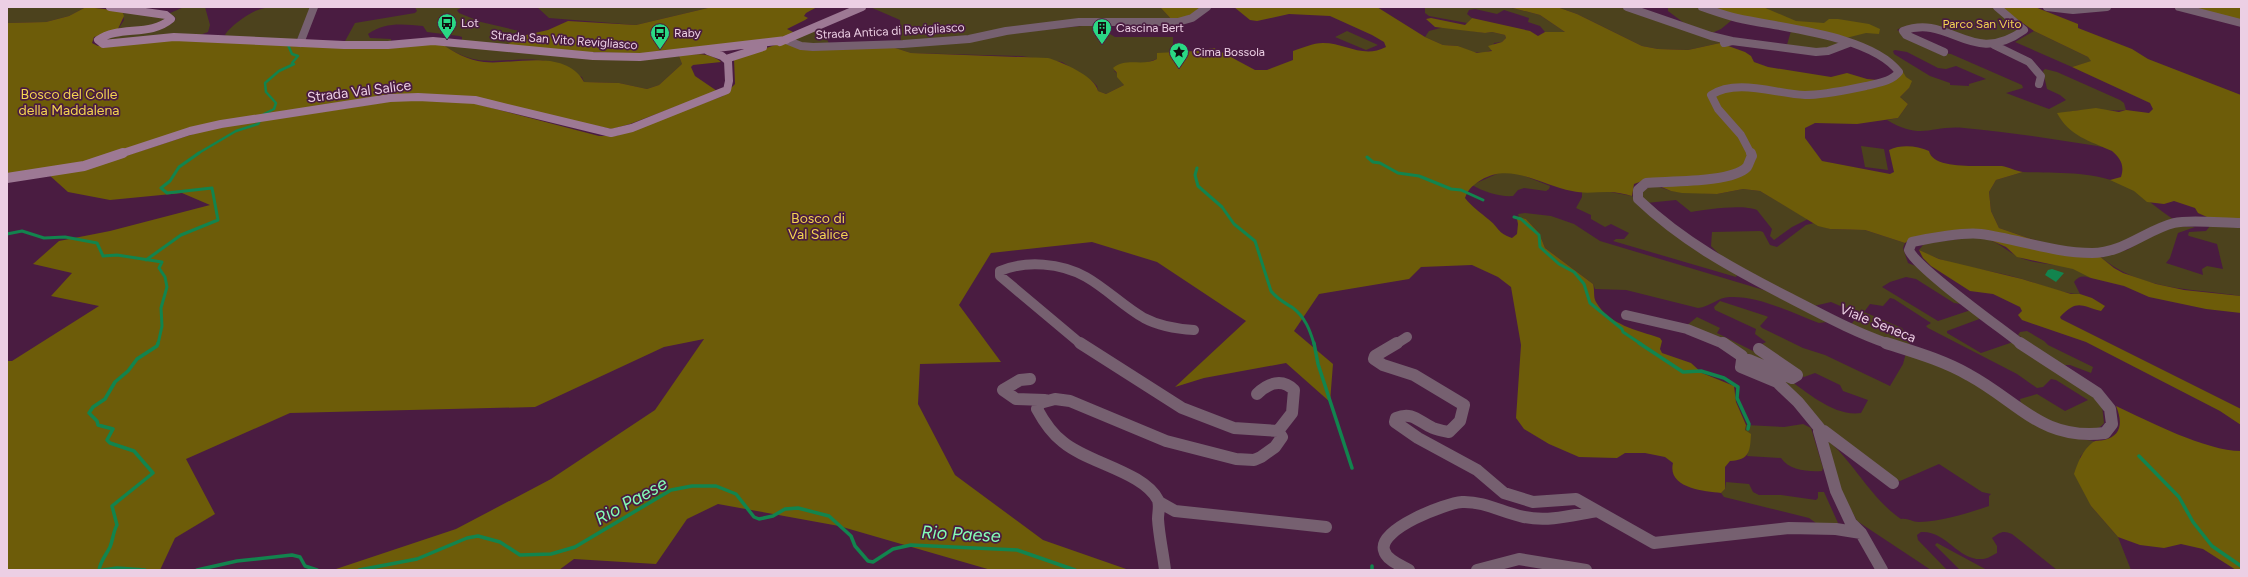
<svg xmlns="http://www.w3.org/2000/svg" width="2248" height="577" font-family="Figtree,sans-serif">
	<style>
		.green { fill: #4c421d; fill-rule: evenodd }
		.forest { fill: #6d5c09 }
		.water { fill: #12844e }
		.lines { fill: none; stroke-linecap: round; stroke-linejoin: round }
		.stream-far2 { stroke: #12844e; stroke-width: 2.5 }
		.stream-far1 { stroke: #12844e; stroke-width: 3 }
		.stream { stroke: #12844e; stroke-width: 3.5 }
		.street-far2 { stroke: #766070; stroke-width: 8 }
		.street-far1 { stroke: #766070; stroke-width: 10 }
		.street { stroke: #766070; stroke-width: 12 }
		.secondary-far1 { stroke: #9d7994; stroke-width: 8 }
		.secondary { stroke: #9d7994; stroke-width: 10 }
		.labels { text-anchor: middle; stroke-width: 3.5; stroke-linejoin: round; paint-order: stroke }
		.far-poi-label { font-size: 12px; fill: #eccfe4; stroke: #4a1c41; text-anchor: start }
		.far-park-label { font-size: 12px; fill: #f3d451; stroke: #4a1c41 }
		.far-street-label { font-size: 12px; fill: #eccfe4; stroke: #4a1c41 }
		.street-label { font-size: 14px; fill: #eccfe4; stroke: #4a1c41 }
		.park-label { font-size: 14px; fill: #f3d451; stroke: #4a1c41 }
		.near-water-label { font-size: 18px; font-style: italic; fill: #84feb6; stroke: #4a1c41 }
	</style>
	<rect width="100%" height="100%" fill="#4a1c41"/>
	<path class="green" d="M11 7H86L69 16 46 22 7 23V9Z
		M184 7H205L210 25 208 32 200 35 106 41 104 39 171 24 176 19 174 16 168 14Z
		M267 7H311L298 38 294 40 228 37 225 35C229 27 250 12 258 10 262 8 264 9 267 7Z
		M415 7H463L457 10 459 13 481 22 519 31 522 36 506 45 462 41V37L459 36 427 32 423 26C403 24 384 22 368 34L370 38 391 39V41L344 43 355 23 415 13 417 11Z
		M537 7H712L636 25 549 18Z
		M870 7H1160L1173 21H1101L970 38 901 43 900 20Z
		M1425 7H1509L1540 15 1565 32H1545L1540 26 1528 22 1529 18 1504 10 1497 14 1475 9 1469 10 1467 14 1472 18 1467 23 1429 16 1425 13Z
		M1557 7H1621L1720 41V43L1688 50 1658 49 1642 46 1577 14Z
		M1668 7H1699L1732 20 1721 29 1712 33 1684 23 1668 11Z
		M1707 7H1992L2017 25 2019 29 2010 35 1992 43 1918 26 1902 27 1897 30 1935 52 1951 54 2022 85 2023 88 2006 93 2049 109 2066 100 2060 95 2047 89 2043 71 2045 69 2057 72 2120 100 2124 103 2126 110C2106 112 2085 107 2064 113L2092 142 2104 147C2058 140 2011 132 1964 128 1931 125 1922 141 1887 120L1898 118 1908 104 1900 97 1909 88C1904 72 1899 63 1884 55ZM1895 50 1907 52 1938 68 1946 69 1956 66 1986 79 1969 84V86L1950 85V83L1930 76 1894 54 1893 51Z
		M122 11 160 16 167 19 159 25 117 31 124 20Z
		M1111 23 1110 34 1115 37H1173V53H1157V59L1142 64 1132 63 1114 71 1117 73 1124 85 1106 94 1098 91 1097 86 1092 81 1062 62 1021 56 911 53 889 46Z
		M820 27 830 45 810 46 790 40Z
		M1444 27 1485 33 1492 32 1505 35 1506 38 1502 42 1494 43 1492 50 1483 53 1472 52 1458 46 1443 45 1425 37 1429 31Z
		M1347 31 1378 45 1366 50 1335 37Z
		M1791 31 1844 43 1827 49 1786 48Z
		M2034 31 2088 57 2092 61 2072 67 2015 42Z
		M440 43 571 56H679L682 64 659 85 647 89 619 83 584 82 582 77C571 72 550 60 539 60 496 57 481 71 440 43Z
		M1861 146 1884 149 1888 170 1865 167Z
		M1501 172 1517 173 1550 186 1549 189 1546 191 1524 188 1518 190 1513 196C1500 197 1484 192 1472 185Z
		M2023 172C2057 173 2093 171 2125 185 2139 192 2159 210 2173 219 2148 225 2135 240 2114 246 2076 257 2035 240 1999 228L1991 211 1989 192 1996 180Z
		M1653 185 1671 191 1717 194 1743 189 1760 191 1808 219 1792 227 1774 240 1770 236 1772 229 1757 210C1743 204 1707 209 1691 212L1676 200 1646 203 1641 198 1643 191Z
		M1582 192H1610L1632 196 1691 247 1734 272 1737 275 1736 277 1613 241 1616 239H1624L1629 233 1611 224 1605 227 1591 219V215L1576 208 1582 197Z
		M1525 213 1551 216 1574 224 1600 241 1767 291 1827 322 1819 323C1792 313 1760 296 1730 297 1718 297 1710 307 1698 308L1626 290 1595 289 1593 284 1545 248 1539 233 1526 219 1519 217 1518 214Z
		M1814 223 1830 229 1865 230 1905 243 1903 248 1908 263 1918 267 1961 304 1954 303 1916 279 1906 277 1890 282 1882 287 1938 321 1971 310 1982 318 1947 331V333L1981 353 2013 342 2087 390 2102 405 2104 423C2095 436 2069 430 2055 426 2044 422 2031 411 2021 404L2020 399 2037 394 2065 411 2088 400 2056 380 2051 379 2043 387 2037 388 2017 374 1928 328 1926 326 1931 323 1894 299 1890 298 1883 306 1870 304 1864 312 1902 328 1905 333 1912 337 1908 348 1850 326 1859 314 1831 302 1814 306 1723 258 1711 246 1712 232 1760 231 1763 232 1770 245 1777 247 1806 225Z
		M2173 226 2195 227 2178 233 2170 258 2166 263 2203 275 2202 269 2207 266 2223 269 2217 244 2189 236 2188 235 2189 232 2206 231 2210 226 2241 227V296C2190 288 2140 291 2098 255L2127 250 2164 228Z
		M1975 237C1997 239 2000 247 2017 256 2037 268 2073 260 2091 278 2084 276 2079 275 2074 282L2080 294C2060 294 2041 284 2022 279 1988 269 1950 267 1919 250L1923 245 1929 243Z
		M1720 301 1766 316 1768 317 1760 326 1762 328 1803 348 1825 355 1890 386 1903 364 1906 353 1956 372 2054 433 2073 438 2094 441 2080 457 2091 506 2118 537 2131 570H2057L2012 534C2003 530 2000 532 1992 538L1997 546V553C1993 555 1987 559 1983 559 1958 561 1946 530 1921 532L1917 535 1918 540 1947 570H1931L1857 521 1838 486 1824 437C1853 460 1870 498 1901 519 1908 518 1912 522 1919 522 1943 521 1966 514 1989 506V496L1991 494 1982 492 1939 464 1900 481 1893 479 1837 440 1780 381 1788 379C1808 393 1835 417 1861 413L1868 400 1843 391 1840 385 1815 373 1804 377 1798 374 1762 344 1766 342 1755 334 1756 329 1715 310 1714 307Z
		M1697 317 1718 327 1720 328 1717 333 1755 352 1786 372 1686 326Z
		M2027 331 2044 341 2048 345 2093 367 2091 373 2070 365H2063L2018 335 2020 332Z
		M1803 424 1811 428 1823 468 1822 471C1807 472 1789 470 1781 458L1747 456C1752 440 1743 438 1746 425L1784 427Z
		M1726 482 1749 484 1753 492 1759 495H1781L1816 500 1818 498V492H1824L1838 523H1816L1809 518 1724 497 1721 493 1725 489Z
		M1937 543 1987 570H1960L1935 545Z"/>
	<path class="forest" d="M86 7 122 11 124 16 117 31 94 37 92 43 98 46 166 39 269 43H440C454 52 467 60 484 62 515 65 565 48 584 82L619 83 647 89 659 85 682 64 679 56C693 54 709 52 721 62L693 65 691 67 695 76 717 91 630 124 612 129 440 95 222 121 86 162 7 174V23L46 22 69 16Z
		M712 7H817L806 13 804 16 808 18 805 20 787 29 795 33 788 37 657 54 581 52 506 45 522 36 548 30 568 21 636 25Z
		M1160 7H1205L1198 12 1173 21Z
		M1234 7H1377L1425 37 1443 45 1458 46 1477 53 1492 51 1488 46 1502 42 1506 38 1505 35 1492 32 1485 33 1435 27 1426 19 1431 18 1465 25 1472 18 1530 31 1538 36 1545 32H1565L1540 15 1509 7H1557L1577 14 1642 46 1658 49 1688 50 1720 43 1745 52 1751 56 1754 62 1768 67 1831 77 1847 73 1867 79 1877 80 1892 76 1895 71 1903 72 1906 77 1912 81 1909 88 1900 97 1908 104 1898 118 1857 124 1815 123 1805 128V138L1822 161 1890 174 1894 172 1889 150C1902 144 1917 146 1929 151 1933 171 1986 165 2002 166 2008 167 2016 171 2023 172L1996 180 1989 192 1991 211 1999 228 2040 242 1985 232 1912 238 1905 243 1865 230 1830 229 1818 226 1760 191 1743 189 1717 194 1682 193 1671 191 1645 180 1634 184 1632 196C1625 194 1616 192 1608 192 1596 192 1584 194 1572 191 1541 185 1511 162 1481 180 1472 186 1469 188 1465 198 1472 207 1480 212 1488 219 1499 227 1497 233 1512 238L1517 234 1518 224 1517 219 1519 217 1526 219 1539 233 1545 248 1593 284C1595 290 1593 297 1596 302 1609 325 1637 330 1660 338L1662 341 1660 349 1662 353 1691 363 1702 373 1734 386 1736 402 1746 425 1745 430 1751 434C1750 451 1750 460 1730 461L1725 467V489L1721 493C1703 491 1667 488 1673 463L1665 457 1645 453H1625L1617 458 1579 457 1549 444 1524 429 1516 418 1521 345 1511 287 1498 277 1472 265 1421 267 1409 279 1319 294 1294 331 1333 364 1330 402 1286 363 1204 378 1175 387 1246 321 1157 262 1092 242 991 253 959 305 1001 362 920 364 918 404 955 475 1043 540 1129 570H991L839 526 718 504 687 519 656 564 574 559 559 570H333L456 529 551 479 655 410 704 339 664 347 535 407 290 413 186 459 215 514 175 538 160 570H7V361H12L99 306 51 296 72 273 33 264 59 241 110 231 210 205 182 193 110 200 68 192 48 174 116 159 209 129 407 99 473 103 599 136H616L723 96 735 84 734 59 784 42 889 46 911 53 1048 58C1062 62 1095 76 1098 91L1106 94 1124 85 1117 77V73L1113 68C1126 57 1143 67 1157 59V53L1196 51 1214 48 1255 70H1267L1293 60V51C1302 48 1313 43 1323 43 1346 43 1363 59 1386 47L1384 42 1372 35 1330 16 1289 14 1257 21 1250 20Z
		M1707 7H1763L1796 21 1824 23 1829 19H1838L1869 24 1880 29 1879 34 1866 33 1846 38 1756 21Z
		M2000 7H2035L2078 24V28L2132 49 2148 59 2241 95V220L2207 217 2198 213 2195 208 2174 201 2164 204 2147 202 2134 191 2110 180 2121 177C2125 165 2120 158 2112 151 2090 141 2069 136 2057 113L2096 108 2119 112 2126 110 2149 113 2153 109 2150 103 2072 67 2091 61 2088 57 2034 31Z
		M2189 7H2241V21Z
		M1986 238 2098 255 2114 268 2123 273 2156 284 2184 290 2241 296V313L2206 309 2149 297 2124 286 2091 278 2073 269 2017 257 2006 247Z
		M1919 250 1939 259 2022 279 2071 294H2080L2092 298 2105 306 2101 311C2080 306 2078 299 2060 317L2061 319 2241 409V425L2220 411 2086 342 2022 320 2018 315 2022 311 2020 307 1993 294 1970 291 1931 266 1923 258Z
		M2116 406C2148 421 2206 451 2241 451V570H2236L2203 549 2181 544 2164 548 2140 545 2118 537 2091 506 2074 474C2078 462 2082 451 2093 442 2096 440 2100 441 2104 440 2123 436 2122 420 2116 406Z"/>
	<path class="water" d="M2052 269 2064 273 2056 282 2045 275 2048 270Z"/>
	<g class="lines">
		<path class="stream-far2" d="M197 154 236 131 258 124 264 114 274 109 276 103 266 92 265 83 279 71 294 64 292 63 298 56 292 54 288 45"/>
		<path class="stream-far1" d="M1367 157 1373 162 1380 163 1398 173 1419 176 1451 189 1461 190 1483 200
			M1197 168 1195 175 1198 186 1222 207 1234 224 1255 241 1271 291C1277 299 1285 303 1293 308 1305 317 1310 330 1314 344
			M1514 217 1521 219 1539 235 1540 247 1559 264 1574 272 1584 284 1590 303 1622 329 1623 332 1641 344
			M7 234 22 231 44 238 65 237 97 243 103 256 117 255 162 262 159 268 165 277 167 287 161 308 162 326 158 344
			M146 260 181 235 218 220 212 188 167 193 161 188 170 181 179 167 199 153"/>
		<path class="stream" d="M1314 343 1318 364 1352 468
			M1639 343 1683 372 1701 371 1724 378 1738 387 1737 398 1749 424 1748 429
			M2139 456 2179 497 2193 522 2212 546 2241 566
			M1372 566V570
			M99 570C101 560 106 555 110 547 113 540 113 532 117 525L112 506 153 473 134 451 110 443 107 440 113 429 98 425 97 421 89 413 93 407 105 399 115 382 128 371 137 359 157 346 158 343
			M103 570 117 568 145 570
			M197 570 237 561 292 555 300 557 305 566 317 570
			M359 570 417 559 467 538 478 536 500 542 520 555 551 554 575 547 671 490 692 486H716L736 494 754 517 759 519 773 516 785 509 798 508 829 516 851 536 855 546 868 561 873 562 893 549 911 545 1017 550 1075 570"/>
		<path class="street-far2" d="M1627 7 1711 36 1732 41
			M1702 7C1714 11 1725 15 1737 18 1781 28 1871 35 1899 72 1891 82 1877 83 1866 86 1846 90 1825 95 1805 95 1776 94 1737 78 1711 95L1718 109 1741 135 1751 154
			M2047 7 2073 10 2107 7
			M2179 7 2241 23
			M786 40 801 46 813 47 903 44 969 39 1006 31 1079 22H1178L1192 18 1207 7
			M300 43 314 7
			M1724 43 1732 41 1816 52 1828 51 1849 43
			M1994 45 2029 62 2041 76 2039 84
			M1944 52 1906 35 1903 31C1950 13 1971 68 2024 30L1997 7"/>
		<path class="street-far1" d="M1751 153 1752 156C1750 159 1749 164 1747 167 1732 183 1668 181 1646 183L1638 190V199C1683 242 1735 270 1790 298 1823 315 1854 332 1889 344
			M1626 315 1687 329 1724 344
			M1081 344 1000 276V271C1026 260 1061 263 1086 277 1107 289 1123 306 1144 318 1159 326 1177 329 1194 330
			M1396 344 1407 337
			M2021 344C2001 328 1916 268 1909 250L1912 242C1930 238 1964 232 1981 234 2018 239 2054 253 2092 253 2123 253 2146 230 2174 223 2190 219 2223 223 2241 223"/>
		<path class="street" d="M1080 343 1182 408 1234 428 1278 431 1282 437 1275 447 1261 457 1254 460 1236 459 1166 441 1070 401 1055 399 1040 403 1037 409C1044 422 1051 433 1063 442 1088 463 1144 472 1158 500 1160 506 1158 513 1158 519 1159 536 1163 553 1165 570
			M1397 343 1375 356 1374 359 1383 365 1414 375 1464 405 1460 421 1449 432C1444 431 1438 430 1433 428 1419 422 1413 411 1396 418L1395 422 1418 438 1477 470 1504 493 1533 502 1576 499 1654 543 1789 528 1836 529 1861 533
			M1723 343 1742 356V360
			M1886 343C1914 352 1943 360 1969 375 2019 402 2042 441 2105 433L2112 424 2110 409 2097 393 2020 343
			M1759 349 1797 375 1792 378 1749 360H1742L1741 367 1777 382 1798 402 1821 430
			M1030 379 1020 380 1003 390 1016 399 1045 400
			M1257 394C1268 383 1282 378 1294 390L1292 413 1278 431
			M1159 502 1175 511 1326 527
			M1409 570C1400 565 1386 560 1384 550 1378 529 1446 503 1462 502 1484 501 1504 513 1524 517 1549 522 1573 515 1597 511
			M1477 570 1519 559 1586 570
			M1882 570 1861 533 1851 523 1836 491 1819 431H1824L1893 483"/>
		<path class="secondary-far1" d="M110 7 166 15 171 19C150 37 119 25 98 40L103 44 174 37 344 45H388L433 41 593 56 640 57 786 40
			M780 42 862 7
			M726 59 763 47
			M120 154 190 131 221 124 390 98 418 97 475 100 611 133 632 128 727 90 729 81 728 61 722 56 708 51"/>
		<path class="secondary" d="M7 178 84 166 123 153"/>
	</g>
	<defs>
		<symbol id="bus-pin" viewBox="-11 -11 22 30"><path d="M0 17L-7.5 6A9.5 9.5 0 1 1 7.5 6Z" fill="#2ad884" stroke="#4a1c41"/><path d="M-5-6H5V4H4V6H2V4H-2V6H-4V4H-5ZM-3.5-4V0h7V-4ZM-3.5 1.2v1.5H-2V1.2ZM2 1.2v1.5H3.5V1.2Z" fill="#111"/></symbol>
		<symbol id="building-pin" viewBox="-11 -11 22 30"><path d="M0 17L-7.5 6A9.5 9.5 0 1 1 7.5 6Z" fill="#2ad884" stroke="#4a1c41"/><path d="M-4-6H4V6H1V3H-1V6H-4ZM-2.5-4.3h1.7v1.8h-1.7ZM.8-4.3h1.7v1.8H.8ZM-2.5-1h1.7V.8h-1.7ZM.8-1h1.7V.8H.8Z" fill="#111"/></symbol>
		<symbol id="sight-pin" viewBox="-11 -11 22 30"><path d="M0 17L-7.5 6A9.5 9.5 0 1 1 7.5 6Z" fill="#2ad884" stroke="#4a1c41"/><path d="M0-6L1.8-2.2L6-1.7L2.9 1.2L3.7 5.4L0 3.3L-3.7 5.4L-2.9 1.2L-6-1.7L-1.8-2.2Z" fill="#111"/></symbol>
	</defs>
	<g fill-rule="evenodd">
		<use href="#bus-pin" x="436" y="12" width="22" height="30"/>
		<use href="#building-pin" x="1091" y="17" width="22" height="30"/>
		<use href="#bus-pin" x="649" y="22" width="22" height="30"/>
		<use href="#sight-pin" x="1168" y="41" width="22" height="30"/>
	</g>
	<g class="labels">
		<g class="far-poi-label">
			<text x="461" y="27">Lot</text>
			<text x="1116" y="32">Cascina Bert</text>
			<text x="674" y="37">Raby</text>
			<text x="1193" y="56">Cima Bossola</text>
		</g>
		<g class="far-park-label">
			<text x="1982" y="28">Parco San Vito</text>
		</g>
		<g class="far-street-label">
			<text transform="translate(890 31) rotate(-3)" y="4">Strada Antica di Revigliasco</text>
			<text transform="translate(564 40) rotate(4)" y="4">Strada San Vito Revigliasco</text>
		</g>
		<g class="street-label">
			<text transform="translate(359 91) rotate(-7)" y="5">Strada Val Salice</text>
			<text transform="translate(1878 323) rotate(22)" y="5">Viale Seneca</text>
		</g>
		<g class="park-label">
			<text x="69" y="99">Bosco del Colle<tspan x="69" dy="16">della Maddalena</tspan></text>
			<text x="818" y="223">Bosco di<tspan x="818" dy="16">Val Salice</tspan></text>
		</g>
		<g class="near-water-label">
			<text transform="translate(631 501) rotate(-29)" y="6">Rio Paese</text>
			<text transform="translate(961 534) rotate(3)" y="6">Rio Paese</text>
		</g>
	</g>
	<rect width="2248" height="577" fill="none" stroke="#eccfe4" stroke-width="16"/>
</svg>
